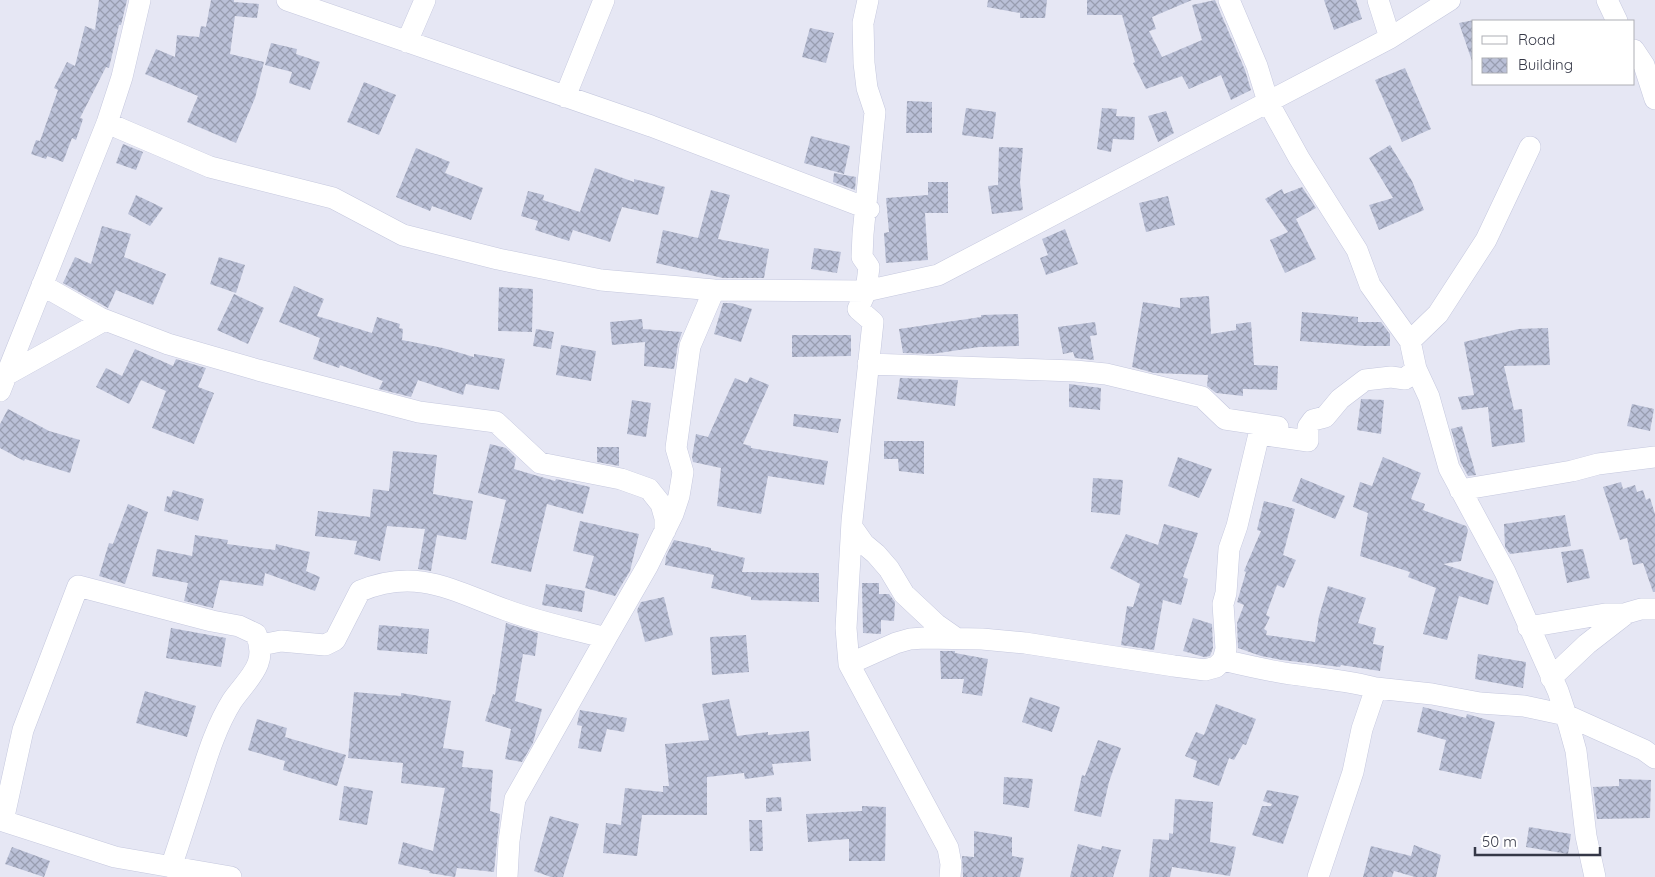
<svg xmlns="http://www.w3.org/2000/svg" width="1655" height="877" font-family="Quicksand,sans-serif">
	<style>
		.building { fill: url(#building-cross-hatch) }
		.lines { fill: none; stroke-linecap: round; stroke-linejoin: round }
		.minor-casing { stroke: #c5c8de; stroke-width: 22 }
		.minor { stroke: #fff; stroke-width: 21 }
	</style>
	<defs>
		<pattern id="building-cross-hatch" width="8" height="8" patternUnits="userSpaceOnUse" patternTransform="scale(1.25)"><rect width="8" height="8" fill="#bac0d7"/><path d="M0 0l8 8M0 8l8-8" fill="none" stroke="#989db0"/></pattern>
	</defs>
	<rect width="100%" height="100%" fill="#e6e7f4"/>
	<path class="building" d="M99 0H127L121 25H119L109 68 106 67 80 118 83 119 76 140 72 138 63 162 47 156 46 159 31 154 36 140 40 141 58 90 54 88 67 62 75 66 85 26 95 30Z
		M211 0H234V2L259 4 257 18 235 16 230 54 264 62 255 98 236 143 187 122 198 96 145 74 156 49 175 57 177 35 199 37 201 26 206 27Z
		M988 0H1047L1045 18H1020V13L987 7Z
		M1087 0H1192L1152 17 1156 29 1149 31 1162 57 1202 40 1192 5 1215 0 1245 70 1251 90 1231 100 1221 75 1189 89 1182 76 1146 89 1133 63 1135 62 1122 15H1087Z
		M1324 0H1356L1362 19 1334 30Z
		M1474 20V60L1472 61 1459 23Z
		M810 28 834 33 826 63 802 57Z
		M271 43 297 49 296 54 320 62 310 90 289 83 292 72 265 65Z
		M1405 68 1431 129 1402 142 1375 80Z
		M364 82 396 95 379 135 347 122Z
		M907 101 932 102V133H906Z
		M966 108 996 112 993 139 962 135Z
		M1102 108 1117 109 1116 116 1135 117 1134 140 1113 139 1111 152 1097 149Z
		M1166 111 1174 133 1158 142 1148 116Z
		M811 136 850 146 844 174 804 163Z
		M123 144 143 152 136 170 116 163Z
		M1390 145 1412 181 1424 210 1379 230 1369 205 1393 198 1369 158Z
		M999 147 1023 148 1020 182 1023 210 992 214 988 186 998 185Z
		M416 148 450 162 445 173 483 188 471 220 432 206 430 211 396 197Z
		M595 168 634 182V179L665 187 658 215 622 207 610 242 573 230 569 241 535 230 538 221 521 216 528 191 544 195 543 200 580 212Z
		M834 173 856 177 855 190 833 182Z
		M928 182H948V213H925L928 260 886 263 884 233 889 232 886 198 928 195Z
		M1302 187 1316 208 1296 219 1316 259 1285 273 1270 240 1288 232 1265 199 1282 189 1284 194Z
		M711 190 730 195 718 239 769 249 764 278H723L656 263 663 230 698 238Z
		M136 195 163 208 150 226 128 214Z
		M1168 196 1175 225 1146 232 1139 203Z
		M102 226 131 234 124 257 166 274 153 305 116 290 108 308 63 283 75 257 91 264Z
		M1065 229 1078 264 1046 275 1040 258 1048 255 1042 239Z
		M814 248 841 252 837 273 811 269Z
		M219 257 245 265 236 293 210 284Z
		M294 286 324 299 317 316 372 333 377 317 400 324 399 328 403 329 402 340 443 348 474 357V354L505 359 499 390 466 384 463 395 418 380 411 397 379 389 383 381 340 365 339 368 313 359 320 338 279 322Z
		M499 287 533 289 532 332 498 331Z
		M234 294 264 308 248 344 217 330Z
		M1209 296 1211 334 1236 330V324L1251 322 1254 365 1278 366 1277 390 1243 389V396L1216 393 1207 386 1208 375 1154 373 1132 367 1143 302 1180 308V298Z
		M723 303H731L752 309 741 342 714 334Z
		M1302 312 1358 317V322H1381L1390 334V346H1364L1300 341Z
		M1018 314 1019 346 979 347 932 354 903 353 899 329 981 317V315Z
		M642 319 643 329 682 332 678 344 674 369 644 366 645 342 612 345 610 322Z
		M1095 322 1097 335 1090 336 1094 360 1075 358 1073 352 1063 354 1058 327Z
		M1548 328 1550 365 1504 366 1514 410 1522 409 1525 442 1492 447 1488 407 1462 410 1458 397 1474 395 1464 342 1518 329Z
		M536 329 554 332 551 349 533 346Z
		M792 335H851V356L792 357Z
		M561 345 596 351 591 381 556 375Z
		M135 349 173 366 176 359 206 368 198 387 214 393 194 444 152 428 166 391 141 380 129 404 96 387 106 368 122 376Z
		M750 377 769 385 743 444 751 446V448L828 461 824 485 768 476 761 514 717 506 721 468 693 462 692 457 696 434 708 437 735 378 747 383Z
		M900 378 958 380 955 406 897 399Z
		M1069 384 1101 388 1100 410 1069 407Z
		M1361 399 1384 400 1381 434 1357 430Z
		M632 400 651 403 646 437 627 434Z
		M1632 404 1654 409 1650 431 1627 426Z
		M8 409 49 431 80 440 70 473 25 459 24 461 0 448V424Z
		M794 414 841 419 838 433 793 426Z
		M1462 426 1476 475 1468 476 1461 463 1451 429Z
		M884 441H924V474L899 471 898 459H884Z
		M490 444 506 448 516 458 514 469 555 481 556 479 590 487 583 514 547 504 531 572 491 563 506 500 478 493Z
		M597 447H619V466L597 462Z
		M393 451 437 455 433 494 473 501 466 540 437 535 431 571 418 569 425 529 387 526 380 561 354 554 357 541 315 536 318 511 370 517 373 489 389 491Z
		M1178 457 1212 469 1199 498 1168 486Z
		M1383 457 1421 473 1411 499 1425 504 1423 510 1466 526 1468 530 1461 561 1443 564 1494 581 1488 605 1459 596 1447 640 1423 634 1436 588 1408 577 1410 572 1360 556 1368 513 1353 507 1360 482 1372 486Z
		M1093 478 1123 480 1120 515 1091 512Z
		M1301 478 1345 496 1335 519 1292 501Z
		M1621 482 1623 489 1635 485 1637 492 1643 490 1646 500 1650 498 1655 514V592H1653L1643 563 1633 565 1627 538 1620 540 1603 487Z
		M173 490 204 499 198 521 164 511 167 496 171 497Z
		M1264 501 1295 509 1283 555 1296 560 1284 588 1277 585 1266 615 1270 617 1264 629 1267 631 1266 635 1315 642 1319 616 1328 586 1366 598 1358 623 1376 628 1373 644 1384 646 1380 671 1341 665 1340 667 1282 660 1261 656 1238 648 1237 623 1244 605 1237 602 1246 572 1244 571 1261 531 1257 530Z
		M128 504 148 512 125 584 99 576 109 543 113 544Z
		M1565 515 1571 546 1510 554 1505 547 1504 524Z
		M580 521 639 534 630 571 615 596 585 588 594 556 573 551Z
		M1164 524 1198 533 1183 577 1188 579 1181 605 1163 600 1154 650 1121 645 1127 606 1133 607 1140 584 1110 568 1126 534 1158 545Z
		M195 535 228 540 227 544 275 550 276 544 310 552 306 571 320 577 315 591 265 573 263 586 220 580 213 608 184 601 188 583 152 576 157 549 192 556Z
		M674 540 711 548V550L745 558 742 572 819 573V602L751 600V597L711 588 714 575 665 565 666 556Z
		M1583 549 1590 578 1567 583 1561 552Z
		M862 583H879V594H889L895 602 894 621 881 620V634L863 633Z
		M546 584 585 591 582 612 542 605Z
		M664 597 673 635 645 642 637 610 641 602Z
		M1193 618 1212 624 1213 648 1210 656 1204 657 1183 651Z
		M506 623 538 633 535 656 523 654 515 701 542 709 533 743 522 762 505 759 511 729 485 721 493 694 495 695Z
		M379 625 429 629 427 654 377 650Z
		M171 628 226 638 221 667 166 658Z
		M746 635 749 672 712 675 710 637Z
		M940 651H955V653L988 659 982 696 962 693 964 679H941Z
		M1478 654 1526 662 1523 688 1475 679Z
		M145 691 196 706 187 737 136 723Z
		M354 692 401 696V693L451 701 443 748 464 751 462 767 493 770 490 811 500 814 494 872 457 868 455 877 429 873 430 871 398 864 403 842 433 851 445 788 401 783 403 763 348 758Z
		M1030 697 1060 707 1052 732 1022 722Z
		M729 699 737 736 768 732V735L809 731 811 761 772 764 774 775 745 779 744 773 707 777V815H642L637 856 603 853 606 823 621 825 625 788 663 792V786H669L665 744 709 740 702 704Z
		M1216 704 1256 719 1246 745 1243 744 1234 760 1229 758 1219 786 1193 777 1197 761 1185 756 1196 732 1204 735Z
		M1423 707 1466 718 1467 714 1495 722 1481 779 1439 770 1446 740 1417 732Z
		M580 710 627 718 624 732 607 729 601 752 578 748 582 726 577 725Z
		M257 719 287 728 285 737 346 755 337 786 283 770 285 761 248 750Z
		M1098 740 1121 748 1109 782 1101 817 1074 811 1082 775 1085 776Z
		M1004 777 1033 779 1029 808 1003 804Z
		M1619 779 1651 780 1650 818 1597 819 1593 787 1619 786Z
		M344 786 373 791 367 825 339 820Z
		M1267 790 1299 796 1283 844 1252 835 1262 806H1271L1272 804 1263 801Z
		M781 797 782 811 766 812V798Z
		M1175 799 1213 802 1210 842 1236 847 1230 876 1172 867 1170 877H1149L1153 839 1169 840V833L1173 834Z
		M862 806 886 807 885 861H849V839L808 842 806 814 862 811Z
		M550 816 579 824 563 877H551L534 871Z
		M749 820H762L763 851H750Z
		M1529 827 1571 834 1568 854 1526 847Z
		M974 831 1012 837V856L1024 858 1020 877H963L962 856 974 857Z
		M1078 844 1101 850 1102 846 1121 850 1113 877H1070Z
		M1414 845 1441 855 1436 877H1415L1394 871 1392 877H1363L1371 846 1411 856Z
		M12 847 50 861 44 877 5 864Z"/>
	<g class="lines">
		<defs>
			<path id="minor" d="M287 0 651 126 869 209
				M868 0 863 23 864 63 867 88 875 112 863 234 862 257 869 267 866 291 858 309 873 322 852 521 846 628 849 664 948 848 951 864 950 877
				M1229 0 1257 66 1268 102 1299 158 1357 250 1370 285 1410 341
				M1378 0 1390 38
				M1607 0 1617 21
				M407 42 425 0
				M1634 50 1644 65 1655 99
				M565 97 604 0
				M107 123 210 167 333 198 403 235 498 259 601 280 714 290
				M1530 147 1486 240 1438 314 1410 341 1416 369 1429 397 1449 468 1505 572 1558 691 1566 715 1576 751 1586 836 1595 877
				M42 285 100 318 168 344 258 370 419 412 496 422 540 463 621 479 649 489 661 504 665 518V531
				M868 364 1075 371 1106 374 1202 397 1225 419 1278 427
				M8 374 105 320
				M0 391 107 123 122 77 140 0
				M1460 490 1572 471 1598 464 1655 457
				M852 527 864 544 876 554 889 569 904 594 936 624 956 638
				M1528 627 1605 614H1625
				M261 645 281 641 325 645 335 640 360 591C417 567 453 591 506 610 538 622 573 629 606 638L648 565 673 514 679 496 683 472 676 448 690 346 714 290 866 291 938 275 1390 38 1450 0
				M1223 660C1248 666 1273 672 1299 675 1325 679 1351 681 1376 688
				M849 664 896 643 910 639 924 638 982 639 1025 643 1174 666 1205 670 1216 667 1223 660 1226 649 1223 604 1226 593 1229 549 1237 526 1259 434 1308 441V427L1313 420 1325 417 1340 399 1365 380 1391 377 1405 379 1416 369
				M1551 678 1587 644 1627 613 1641 609H1655
				M0 820 115 857 231 877
				M3 821 23 730 78 586 212 621 239 626 256 634C269 664 248 678 232 701 217 725 208 753 200 779 190 809 181 838 171 867
				M507 877 509 841 515 799 606 638
				M1318 877 1353 772 1362 729 1376 688 1432 694 1480 703 1524 706 1566 715 1644 750 1655 758"/>
		</defs>
		<use href="#minor" class="minor-casing"/>
		<use href="#minor" class="minor"/>
	</g>
	<rect x="1472" y="20" width="162" height="65" fill="#ffffff" stroke="#aeafb5"/>
	<rect x="1482" y="36" width="25" height="8" fill="#ffffff" stroke="#aeafb5"/>
	<text x="1518" y="45" font-size="15" fill="#353847">Road</text>
	<rect x="1482" y="58" width="25" height="15" fill="url(#building-cross-hatch)" stroke="#aeafb5"/>
	<text x="1518" y="70" font-size="15" fill="#353847">Building</text>
	<path d="M1475 847v8h125v-8" fill="none" stroke="#353847" stroke-width="2.5"/>
	<text x="1482" y="847" font-size="15" fill="#353847" stroke="#ffffff" stroke-width="4" paint-order="stroke">50 m</text>
</svg>
